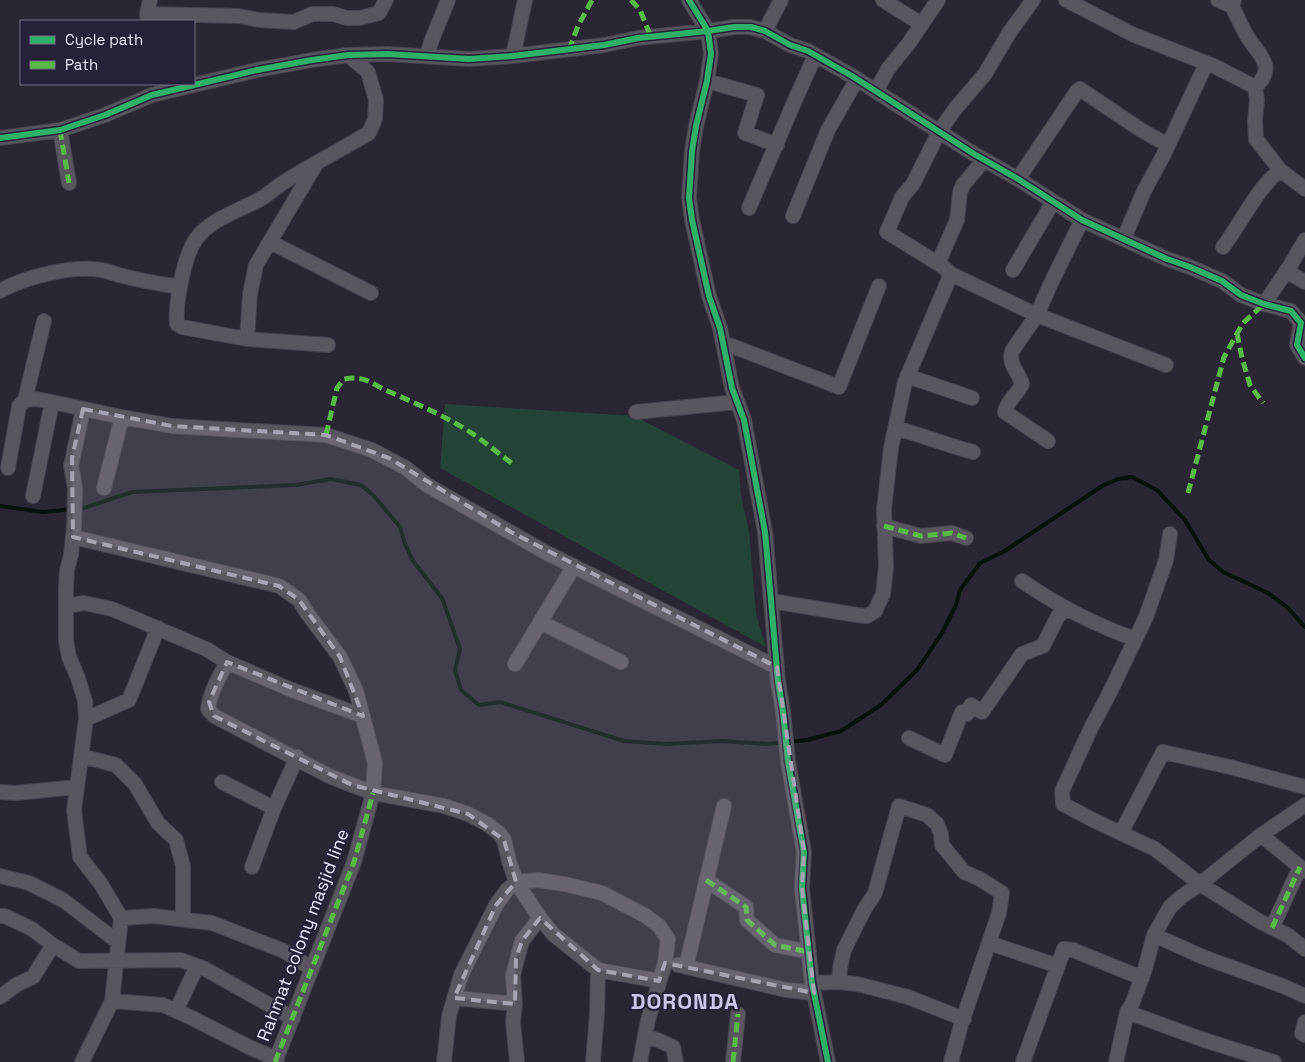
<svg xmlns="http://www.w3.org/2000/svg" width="1305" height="1062" font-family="'Space Grotesk',sans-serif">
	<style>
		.green { fill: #254438 }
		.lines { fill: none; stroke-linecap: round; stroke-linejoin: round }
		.stream { stroke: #04120c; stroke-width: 4 }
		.minor-casing { stroke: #46434f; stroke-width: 16 }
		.minor { stroke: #595660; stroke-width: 14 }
		.quiet { stroke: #58b947; stroke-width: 5; stroke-dasharray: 10 5; stroke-linecap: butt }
		.cycleway-casing { stroke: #272039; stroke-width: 9 }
		.cycleway { stroke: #2db169; stroke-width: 6 }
		.marked { fill: #a7a3b3; fill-opacity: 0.2; stroke: #a7a3b3; stroke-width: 4; stroke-dasharray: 10 6; stroke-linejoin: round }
		.labels { text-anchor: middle; stroke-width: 4.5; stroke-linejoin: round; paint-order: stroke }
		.street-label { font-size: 18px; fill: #ebe7f8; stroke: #272039 }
		.district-label { font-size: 22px; font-weight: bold; letter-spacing: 1px; fill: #cdc6e7; stroke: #272039 }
	</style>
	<rect width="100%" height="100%" fill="#2a2633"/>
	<path class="green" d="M445 404 634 416 739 470 741 496 749 531 756 614 766 647 440 468Z"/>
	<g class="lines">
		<path class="stream" d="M0 506 43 512 84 508 132 492 296 485 331 479 361 485 373 495 400 527 405 544 413 561 442 598 460 649 455 670 461 690 479 705 500 702 624 741 666 744 722 741 768 744 807 740 841 731 881 705 917 670 942 633 956 605 960 590 980 563 1003 552 1102 486 1118 479 1132 477 1157 490 1185 520 1209 560 1223 572 1268 593 1287 607 1305 627"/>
		<defs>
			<path id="minor" d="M689 0 708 31 711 54 707 81 696 126 692 151 689 198 692 220 709 296 720 328 732 388 744 420 765 532 778 681 783 711 788 761 804 852 802 888 812 983 828 1062
				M883 0 921 24
				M1066 0 1134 35 1214 66 1255 87
				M1218 0 1232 6
				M1234 0 1232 6C1237 16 1241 26 1247 36 1258 54 1278 67 1255 87
				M147 14 239 16 259 20 294 22 312 14H334L346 18H360L379 13 386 0
				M148 21 147 14 150 0
				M765 31 781 0
				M427 56 431 42 448 0
				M513 56 525 0
				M707 81 757 95 745 133 777 145
				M1255 87 1257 100 1255 121 1256 139 1280 170 1305 189
				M876 91 888 69 909 43 938 0
				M60 130 69 183
				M0 138 60 130 105 115 152 95 257 70 312 60 348 55 388 54 469 59 513 56 604 45 638 38 708 31 734 27H751L765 31 790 45 808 51 852 76 974 154 1018 179 1082 220 1167 259 1190 267 1222 281 1241 295 1264 304 1291 311 1301 323 1297 345 1305 358
				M1018 179 1077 91 1080 89 1141 130 1168 145
				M749 208 795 100 815 56
				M793 216 828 130 857 79
				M1124 238 1144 191 1164 154 1206 64
				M270 242 371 293
				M1223 247C1242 222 1255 191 1280 170
				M942 266 887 232 902 197 913 184 939 132 955 109 985 74 1009 33 1033 0
				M1013 270 1053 202
				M1286 271 1305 282
				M951 274 1037 315 1166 365
				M0 291C25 277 72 265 101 270 108 271 115 274 123 276 142 281 160 284 180 287
				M1264 304 1290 266 1305 240
				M247 339 250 294 256 265 316 164
				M724 343 839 387 879 286
				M328 345 247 339 182 327 177 324C175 304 184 256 196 239 211 218 242 210 264 197 272 191 280 184 289 179 315 163 342 149 369 133L375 119 376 100 368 72 348 55
				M907 376 972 398
				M25 400 36 399 52 402 122 417 172 426 326 435 372 450 406 468 427 485 547 553 777 667
				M636 412 737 402
				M895 428C922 435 947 445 973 452
				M1048 441 1005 412C1006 402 1018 394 1022 384 1019 372 1008 365 1012 351L1037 315 1050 285 1082 220
				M8 468 19 406 25 400 44 321
				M104 488 122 417
				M33 496 52 402
				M884 526 921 536 952 533 966 538
				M1170 534 1166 560 1146 617 1110 692 1091 728 1062 791 1063 804 1093 820 1155 849 1200 884 1259 921 1289 936 1305 949
				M73 537 279 586 299 600 307 613 340 657 356 691 375 763 373 793 354 862 275 1062
				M1022 581C1057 605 1095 625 1135 639
				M771 601 857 615 867 616 875 611 883 594 886 567 884 509 891 448 905 382 951 274 942 266 939 261 957 220 960 192 963 185 984 160
				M67 606 84 603 112 609 206 649 227 662 292 690 363 716
				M540 622 621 662
				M227 662C219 677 210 692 208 709L214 716 329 776 352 785 373 793 444 806 468 814 487 824 499 833 504 840 509 861 516 882 540 918 553 934 598 970 597 1014 593 1062
				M515 664 574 566
				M86 719 129 700 158 628
				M909 738 945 755 962 712 967 714 971 705 982 712 1022 654 1043 646 1058 616 1067 609
				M81 756 116 765 135 784 158 823 176 840 183 866V918
				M222 782 274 808
				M0 792 16 793 77 787
				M1121 833 1163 752 1230 767 1305 787
				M1261 835 1305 871
				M252 867 274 808 297 757
				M0 876 29 883 63 900 118 942
				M706 880 746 907 747 920 775 945 809 952
				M0 916H5L32 929 53 945 79 961 181 960 205 969 293 1018
				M121 918 154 916 212 923 284 951 312 969
				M1272 928 1300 867
				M1154 935 1203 957 1283 986 1305 996
				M989 943 1058 966
				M678 965 786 990 814 993
				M686 967 724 806
				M598 970 659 981
				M839 982 857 984 908 997 964 1019
				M812 983 839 982 840 968 844 950 864 910 875 893 899 806 927 815 937 824 941 834 942 845 964 872 980 879 1002 893 999 913 961 1025 951 1062
				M0 997 16 985 33 977 53 945
				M454 998 515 1004
				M112 1001 163 1005 192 1018 253 1049 277 1059
				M176 1011 197 966
				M1127 1012 1204 1040 1274 1062
				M1305 1022 1302 1033 1305 1035
				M645 1037 658 1040 673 1047 676 1062
				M82 1062 112 1001 121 918 101 884 80 857 74 810 86 719 85 701 78 678 69 657 66 641V588L67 570 71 555 74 527 75 488 71 466 83 409
				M444 1062 449 1016 461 975 496 905 507 890 516 882 538 880 564 884 602 893 646 916 659 926 668 939 665 963 648 1020 640 1062
				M517 1062 513 1022 515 1004 513 975 522 941 540 918
				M733 1062 738 1014
				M1023 1062 1064 949 1073 950 1142 978
				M1116 1062 1127 1012 1132 1004 1145 969 1154 935 1170 907 1181 897 1200 884 1261 835 1305 805"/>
		</defs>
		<use href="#minor" class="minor-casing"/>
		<use href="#minor" class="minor"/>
		<path class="quiet" d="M631 0 640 10 651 37
			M569 50 578 26 592 0
			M60 130 69 183
			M1237 333 1242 358 1250 385 1263 403
			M326 435 337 388 344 379C366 375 371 384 390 392 417 404 445 416 470 432 485 442 499 454 513 464
			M1188 493 1224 357 1243 323 1264 304
			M884 526 921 536 952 533 966 538
			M706 880 746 907 747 920 775 945 809 952
			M1272 928 1300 867
			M275 1062 354 862 373 793
			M733 1062 738 1014"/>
		<defs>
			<path id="cycleway" d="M689 0 708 31 711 54 707 81 696 126 692 151 689 198 692 220 709 296 720 328 732 388 744 420 765 532 778 681 783 711 788 761 804 852 802 888 812 983 828 1062
				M0 138 60 130 105 115 152 95 257 70 312 60 348 55 388 54 469 59 513 56 604 45 638 38 708 31 734 27H751L765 31 790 45 808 51 852 76 974 154 1018 179 1082 220 1167 259 1190 267 1222 281 1241 295 1264 304 1291 311 1301 323 1297 345 1305 358"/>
		</defs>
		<use href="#cycleway" class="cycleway-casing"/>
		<use href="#cycleway" class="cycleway"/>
	</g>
	<path class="marked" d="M83 409 172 426 326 435 389 458 511 532 777 667 804 852 802 888 814 993 665 963 659 981 598 970 540 918 522 941 516 959 515 1004 454 998 496 905 516 882 504 840 468 814 352 785 214 716 209 702 227 662 363 716 340 657 299 600 279 586 73 537 72 458Z"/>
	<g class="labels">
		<g class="street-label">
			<text transform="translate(303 935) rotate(-69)" y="6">Rahmat colony masjid line</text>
		</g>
		<g class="district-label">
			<text x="685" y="1009">DORONDA</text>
		</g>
	</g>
	<rect x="20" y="20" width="175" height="65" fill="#272039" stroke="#757085"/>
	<rect x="30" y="36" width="25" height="8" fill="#2db169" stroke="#757085"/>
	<text x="65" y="45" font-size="15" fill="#ebe7f8">Cycle path</text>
	<rect x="30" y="61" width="25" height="8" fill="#58b947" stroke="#757085"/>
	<text x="65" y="70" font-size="15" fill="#ebe7f8">Path</text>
</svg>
